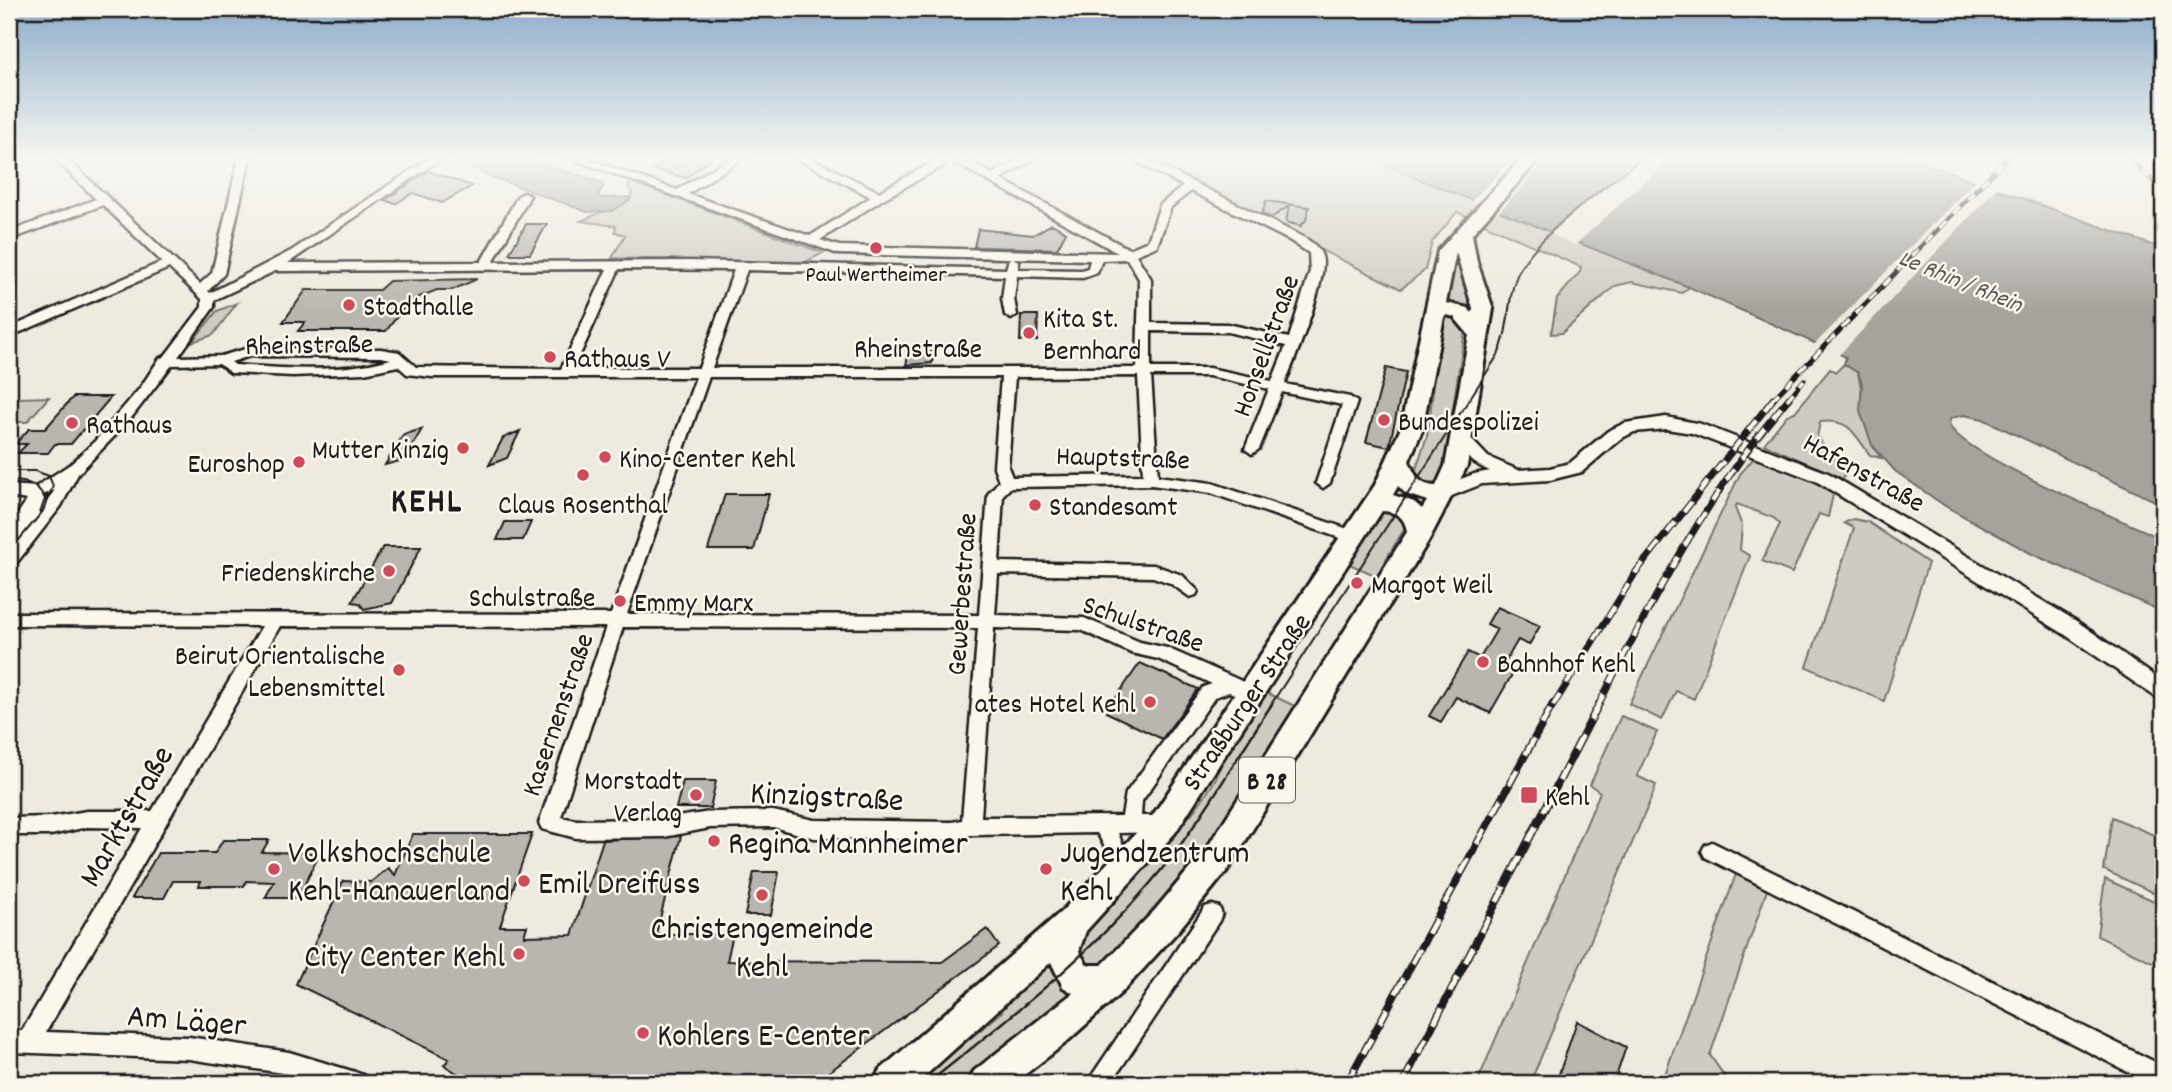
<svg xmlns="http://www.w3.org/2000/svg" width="2172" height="1092" font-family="Dekko,sans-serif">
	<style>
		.green { fill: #ceccc2; stroke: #75746f; stroke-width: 2 }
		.water { fill: #a6a39d; stroke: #6f6d69; stroke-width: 2 }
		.pier { fill: #eeeadf }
		.building { fill: #b9b6af; stroke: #1c1c1c; stroke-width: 2 }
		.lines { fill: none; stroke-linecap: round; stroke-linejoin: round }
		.minor-casing { stroke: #1c1c1c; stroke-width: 5 }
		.tertiary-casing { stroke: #1c1c1c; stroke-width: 5 }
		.primary-casing { stroke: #1c1c1c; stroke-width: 6 }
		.minor { fill: #fbf7ec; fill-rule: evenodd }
		.tertiary { fill: #fbf7ec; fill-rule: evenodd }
		.primary { fill: #fbf7ec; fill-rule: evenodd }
		.tram-far1 { stroke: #1c1c1c; stroke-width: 2 }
		.tram { stroke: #1c1c1c; stroke-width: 2.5 }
		.rail-far2-casing { stroke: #1c1c1c; stroke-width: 5 }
		.rail-far1-casing { stroke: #1c1c1c; stroke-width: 7 }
		.rail-casing { stroke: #1c1c1c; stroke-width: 8 }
		.rail-far2 { stroke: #fbf7ec; stroke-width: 3.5; stroke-dasharray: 10; stroke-linecap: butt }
		.rail-far1 { stroke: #fbf7ec; stroke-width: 4.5; stroke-dasharray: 13; stroke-linecap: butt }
		.rail { stroke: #fbf7ec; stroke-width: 5; stroke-dasharray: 17; stroke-linecap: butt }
		.poi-dot { fill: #d1495b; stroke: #fbf7ec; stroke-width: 2.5 }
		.labels { text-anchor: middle; stroke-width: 5; stroke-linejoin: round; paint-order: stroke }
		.far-poi-label { font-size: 23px; fill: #1c1c1c; stroke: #fbf7ec }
		.far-water-label { font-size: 24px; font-style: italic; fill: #5a5956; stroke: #fbf7ec }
		.shield { fill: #fbf7ec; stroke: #5f5e5a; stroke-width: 2 }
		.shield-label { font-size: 26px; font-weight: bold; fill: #1c1c1c }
		.poi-label { font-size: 28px; fill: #1c1c1c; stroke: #fbf7ec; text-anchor: start }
		.street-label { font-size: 28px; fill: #1c1c1c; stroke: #fbf7ec }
		.near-street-label { font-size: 33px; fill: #1c1c1c; stroke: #fbf7ec }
		.near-poi-label { font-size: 33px; fill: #1c1c1c; stroke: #fbf7ec; text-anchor: start }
		.district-label { font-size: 35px; font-weight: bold; letter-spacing: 2px; fill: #1c1c1c; stroke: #fbf7ec }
	</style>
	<rect width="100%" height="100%" fill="#eeeadf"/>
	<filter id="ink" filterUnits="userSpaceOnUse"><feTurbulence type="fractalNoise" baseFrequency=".0143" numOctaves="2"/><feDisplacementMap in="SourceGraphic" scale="14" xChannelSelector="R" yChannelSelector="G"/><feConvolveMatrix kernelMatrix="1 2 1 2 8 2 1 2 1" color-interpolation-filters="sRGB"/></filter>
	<g filter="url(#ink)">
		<path class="green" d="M1130 157H1364L1689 287 1682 293 1632 282 1615 286 1562 333 1551 334 1557 299 1580 272 1581 267 1457 212 1432 242 1425 270 1401 289Z
			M631 182 823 253 804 263 612 258 625 235 615 232 616 226 581 221 630 200 632 192 628 187Z
			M1453 256H1459L1474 314 1444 305Z
			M237 303 213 335 192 342 217 311Z
			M1453 314 1466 325 1452 413 1456 439 1439 487 1425 489 1414 475 1427 436 1433 392 1429 381 1441 317Z
			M1844 364 1858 373 1872 445 1881 458 1870 455C1854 434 1850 418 1820 422L1817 437 1845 473 1843 479 1764 444 1787 415 1795 412 1830 369 1836 372Z
			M49 397 27 422H9V408L18 398Z
			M1753 459C1779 462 1816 475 1833 495L1828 517 1819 514 1792 573 1762 561 1780 524 1774 518 1737 504 1735 508 1742 526 1740 550 1750 556 1694 699 1676 691 1662 720 1629 704 1740 474Z
			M1392 507 1408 523 1386 559 1382 578 1347 563 1381 511Z
			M1853 519 1868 522 1928 563 1884 701 1807 667 1854 528 1844 523Z
			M1263 691 1301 709 1187 879 1103 970H1090L1077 958C1078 952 1078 943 1081 937 1101 907 1233 787 1221 755Z
			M1621 716 1657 732 1637 776 1656 785 1653 794 1530 1083H1477L1600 792 1590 785Z
			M2112 817 2163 839V897L2104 870Z
			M1736 874 1767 890 1710 1055 1729 1083H1662Z
			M2105 879 2163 905V967L2097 936Z
			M1050 957 1082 993 1036 1036 970 1083H916L1000 1014 1016 992Z"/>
		<path class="water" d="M452 157H517L601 182 603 187 598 195 601 198 628 197 630 200 612 211 587 212 485 174Z
			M1364 157H1908L2163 249V505L1983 419 1964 415 1951 418 1949 424C1959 454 2126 522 2163 539V612L2032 554 1945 506 1895 471 1872 445 1860 411 1862 383 1858 373 1844 364 1846 357 1689 287Z"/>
		<path class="pier" d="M1515 157H1550L1498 213 1471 202Z
			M1637 157H1672L1575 245 1550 234Z
			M1978 178 1999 186 1838 356 1813 346Z"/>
		<path class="building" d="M671 157H712L686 178 653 169Z
			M428 171 472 186 442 203 413 193 395 204 385 200Z
			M1266 201 1309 207 1306 220 1301 226 1286 222 1289 206 1271 218 1262 214Z
			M526 224H547L530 254H509Z
			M1052 224 1066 232 1057 249 974 247 978 229 1033 235Z
			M477 279 452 290H437L409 301 386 331H298L305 322H283L306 290H379L389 281Z
			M1021 315H1038L1037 341H1020Z
			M909 352H934L932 363 906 365Z
			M1386 368 1406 372 1389 447 1366 442Z
			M73 397H111L71 444H55L48 453H18L27 444H15L29 429H45Z
			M422 429 404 460 385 465 403 435Z
			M520 431 507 458 489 465 503 438Z
			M725 494H769L754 550H708Z
			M505 522H531L523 540H497Z
			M383 547H421L392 603 364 609 359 603 352 602Z
			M1497 607 1540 626 1529 645 1518 640 1502 667 1513 673 1490 713 1456 697 1441 722 1429 716 1468 652 1480 658 1497 629 1487 624Z
			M1140 663 1198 689 1162 739 1106 712Z
			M683 781H716L710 808H676Z
			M413 834H532L500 926H527L524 936 572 935 603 840 681 836 656 934H733L727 961 942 962 987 929 999 946 814 1083H473L444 1065 449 1059 296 984 343 881 371 882 388 868 395 875Z
			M223 840H269L262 852 320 853 298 898H265L274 882 246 881 244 886H199L201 881H173L164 898H132L158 853H215Z
			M754 872H779L771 915H745Z
			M1577 1021 1626 1047 1614 1083H1556Z"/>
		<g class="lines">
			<defs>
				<path id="minor" d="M53 157H65L200 284 212 273 239 157H250L224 274 208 291 210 293 291 251 431 157 439 160 288 263 481 262 518 196 524 193 530 196 493 262 690 261 1006 269 1009 259 1013 258 1019 262 1018 269 1081 270 1088 268 1090 260 838 254 566 157H582L677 190 732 157H745L688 194 810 236 871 197 794 157H808L879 192 942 157H961L992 174 1023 157H1037L1000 179 1129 249 1148 241 1160 205 1183 186 1128 157H1142L1297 234C1307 239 1318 245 1322 256 1329 276 1294 361 1285 384L1350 397 1357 402 1330 483 1323 488 1316 483 1342 405 1282 392 1259 449 1252 454 1245 449 1269 389 1209 376H1151L1158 476 1212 483 1360 533 1362 537 1354 543 1211 493 1151 485 1011 487 1003 495 999 562 1154 565 1182 575 1198 591 1196 595 1190 597 1170 583 1153 577 998 574 995 615 1084 618 1140 642 1167 648 1237 679 1255 688 1258 693 1255 698 1249 700 1229 692 1215 697 1142 801 1141 816H1164L1171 818 1174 824 1171 830 1164 832 1118 833 1133 871 1130 877 1123 880 1116 877 1106 848 1097 833 971 835 952 840 814 838 773 827 710 828 664 837 576 838 542 829 539 823 606 627 280 626 46 1032 189 1037 289 1052 355 1072 363 1075 366 1083H319L289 1074 189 1059 9 1052V1030L22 1031 142 828 87 827 51 835H9V818L51 817 87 811H152L262 626 9 625V613L611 614 696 377H432L407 374 398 366 364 373 293 376 231 373 219 364 172 365 128 422 78 474 61 506 15 565 9 567V550L55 490 33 499 28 498 25 494 72 463 95 441 140 388 160 358 164 357 202 307V299L169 268 9 337V328L162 262 103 205 9 240V232L96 199ZM952 161 1118 253 839 246 820 240 883 199ZM1191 191 1289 240 1309 253 1310 271 1289 338 1228 324 1151 323V279L1136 255 1157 246 1171 207ZM1127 259 1139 279 1137 368H712L747 270 1005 276 1002 299 1005 315 1011 319 1017 315 1014 299 1017 276 1083 278 1097 273 1102 260ZM607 269 561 369 416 367 399 352 381 349 249 348 221 356 178 357 214 307V300L275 271ZM619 269 734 270 699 368H574ZM1151 331 1228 332 1286 346 1272 381 1209 368H1151ZM250 356 381 357 391 359C342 373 285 369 235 365L231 362ZM1138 376 1143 475 1012 477 1008 467 1015 377ZM709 377H1001L994 467 999 481 988 494 979 615 627 614ZM623 627 978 628 962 820 952 822 814 820 773 811 710 812 664 819 576 820 561 817ZM994 628 1081 630 1131 653 1158 659 1212 684 1203 687 1126 793 1122 816 981 817Z
					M1712 842 2163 1066V1083H2150L1705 857 1702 851 1705 845Z
					M1212 905 1219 907 1222 914 1219 921 1111 1083H1087L1205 907Z"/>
				<path id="tertiary" d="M1666 417 1701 424 1828 473 2078 622 2163 682V702L2064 634 1816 481 1692 433 1666 429 1634 432 1620 439 1582 472 1550 480 1482 484 1444 499 1435 493 1437 488 1474 474 1490 471C1474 465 1463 454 1453 440L1456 436H1468L1488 457 1518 470 1550 468 1570 463 1608 431 1625 423Z
					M9 485 37 487 46 499C40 515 26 542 9 547V527L27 500 9 497Z"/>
				<path id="primary" d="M1523 157H1541L1472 234 1477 262 1493 309 1467 466 1429 540 1229 868 1177 932 1123 991 1063 1045 1014 1083H969L974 1071 1073 993 1063 987 1051 962 917 1083H874L879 1071 1063 910 1153 815 1375 485 1400 430 1438 251ZM1456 252 1473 309 1472 313 1468 308 1446 303ZM1447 315 1454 317 1469 335 1445 466 1436 486C1418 485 1415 475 1409 461L1422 430 1444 317ZM1398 486 1406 494 1427 501 1422 509 1414 502 1393 495ZM1382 511C1397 512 1405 517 1407 532L1207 848 1155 910 1102 965H1087L1079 951 1086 931 1175 833Z"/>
			</defs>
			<use href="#minor" class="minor-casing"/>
			<use href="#tertiary" class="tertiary-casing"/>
			<use href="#primary" class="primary-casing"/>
			<use href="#minor" class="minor"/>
			<use href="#tertiary" class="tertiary"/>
			<use href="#primary" class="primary"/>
			<path class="tram-far1" d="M9 471H35L49 476 53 486 43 511 9 552
				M9 481C25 481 38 483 45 499L40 513
				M1270 706 1498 355C1511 328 1506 297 1519 271 1538 233 1608 186 1642 157"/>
			<path class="tram" d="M928 1083C1015 1014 1105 944 1173 855 1209 808 1239 754 1272 704"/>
			<defs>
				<path id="rail-far2" d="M2127 157 2163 190
					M1772 400 2008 157
					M1787 400 1804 380"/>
				<path id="rail-far1" d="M1553 706 1636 572 1774 398
					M1598 706C1653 598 1710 490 1789 398"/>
				<path id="rail" d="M1347 1083 1553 704
					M1403 1083 1599 704"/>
			</defs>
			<use href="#rail-far2" class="rail-far2-casing"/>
			<use href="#rail-far1" class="rail-far1-casing"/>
			<use href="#rail" class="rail-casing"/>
			<use href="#rail-far2" class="rail-far2"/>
			<use href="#rail-far1" class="rail-far1"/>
			<use href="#rail" class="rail"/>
		</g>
	</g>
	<linearGradient id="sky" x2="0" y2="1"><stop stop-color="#8dadca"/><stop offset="0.51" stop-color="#f7f6f1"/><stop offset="1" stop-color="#f7f6f1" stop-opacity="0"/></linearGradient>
	<rect width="2172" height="310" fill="url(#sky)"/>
	<g class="poi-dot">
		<circle cx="876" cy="248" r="7"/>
		<circle cx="349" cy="305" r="7"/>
		<circle cx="1029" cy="333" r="7"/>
		<circle cx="550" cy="357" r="7"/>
		<circle cx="1384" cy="420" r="7"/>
		<circle cx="72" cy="423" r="7"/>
		<circle cx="463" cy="448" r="7"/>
		<circle cx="605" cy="457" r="7"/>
		<circle cx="299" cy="462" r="7"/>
		<circle cx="583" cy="475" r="7"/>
		<circle cx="1035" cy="505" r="7"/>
		<circle cx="389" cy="571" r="7"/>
		<circle cx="1357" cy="583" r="7"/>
		<circle cx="620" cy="601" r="7"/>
		<circle cx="1483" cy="662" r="7"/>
		<circle cx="399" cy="670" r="7"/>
		<circle cx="1150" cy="702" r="7"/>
		<circle cx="696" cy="795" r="7"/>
		<rect x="1520" y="786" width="18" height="18" rx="3.5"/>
		<circle cx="714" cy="841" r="7"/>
		<circle cx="274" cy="869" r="7"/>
		<circle cx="1046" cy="869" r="7"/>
		<circle cx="524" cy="881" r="7"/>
		<circle cx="762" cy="895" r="7"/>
		<circle cx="519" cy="954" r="7"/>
		<circle cx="643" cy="1033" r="7"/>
	</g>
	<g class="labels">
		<g class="far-poi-label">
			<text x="876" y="281">Paul Wertheimer</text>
		</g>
		<g class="far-water-label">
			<text transform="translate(1961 280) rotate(22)" y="8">Le Rhin / Rhein</text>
		</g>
		<rect class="shield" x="1239" y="757.5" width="56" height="45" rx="5"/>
		<g class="shield-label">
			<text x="1267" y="789">B 28</text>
		</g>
		<g class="poi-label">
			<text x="363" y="315">Stadthalle</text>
			<text x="1043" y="327">Kita St.<tspan x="1043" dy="32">Bernhard</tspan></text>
			<text x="564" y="367">Rathaus V</text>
			<text x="1398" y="430">Bundespolizei</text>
			<text x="86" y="433">Rathaus</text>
			<text x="449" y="458" text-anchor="end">Mutter Kinzig</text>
			<text x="619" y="467">Kino-Center Kehl</text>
			<text x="285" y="472" text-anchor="end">Euroshop</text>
			<text x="583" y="513" text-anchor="middle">Claus Rosenthal</text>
			<text x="1049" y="515">Standesamt</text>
			<text x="375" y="581" text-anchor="end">Friedenskirche</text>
			<text x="1371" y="593">Margot Weil</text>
			<text x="634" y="611">Emmy Marx</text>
			<text x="385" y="664" text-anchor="end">Beirut Orientalische<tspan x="385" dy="32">Lebensmittel</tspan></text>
			<text x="1497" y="672">Bahnhof Kehl</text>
			<text x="1136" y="712" text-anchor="end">ates Hotel Kehl</text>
			<text x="682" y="789" text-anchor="end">Morstadt<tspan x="682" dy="32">Verlag</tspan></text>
			<text x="1545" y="805">Kehl</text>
		</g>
		<g class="street-label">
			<text transform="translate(309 343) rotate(-1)" y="10">Rheinstraße</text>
			<text transform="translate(1264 345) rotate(-70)" y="10">Honsellstraße</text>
			<text x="918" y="357">Rheinstraße</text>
			<text transform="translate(1123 456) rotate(2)" y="10">Hauptstraße</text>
			<text transform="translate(1865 471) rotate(29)" y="10">Hafenstraße</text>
			<text transform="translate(960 594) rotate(-86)" y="10">Gewerbestraße</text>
			<text x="532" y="606">Schulstraße</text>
			<text transform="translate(1144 622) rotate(19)" y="10">Schulstraße</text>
			<text transform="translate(1245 701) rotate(-56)" y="10">Straßburger Straße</text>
			<text transform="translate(556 714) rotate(-71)" y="10">Kasernenstraße</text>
		</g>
		<g class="near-street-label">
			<text transform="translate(827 794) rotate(3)" y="12">Kinzigstraße</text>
			<text transform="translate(124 815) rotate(-60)" y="12">Marktstraße</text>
			<text transform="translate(187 1018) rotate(5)" y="12">Am Läger</text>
		</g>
		<g class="near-poi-label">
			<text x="728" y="853">Regina Mannheimer</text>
			<text x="288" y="862">Volkshochschule<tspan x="288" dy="38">Kehl-Hanauerland</tspan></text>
			<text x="1060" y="862">Jugendzentrum<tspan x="1060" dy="38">Kehl</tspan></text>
			<text x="538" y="893">Emil Dreifuss</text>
			<text x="762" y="938" text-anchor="middle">Christengemeinde<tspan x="762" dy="38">Kehl</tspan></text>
			<text x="505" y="966" text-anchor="end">City Center Kehl</text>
			<text x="657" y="1045">Kohlers E-Center</text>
		</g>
		<g class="district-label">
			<text x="427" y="511">KEHL</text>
		</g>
	</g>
	<rect width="2172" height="1092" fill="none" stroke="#fbf7ec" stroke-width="35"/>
	<rect x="18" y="18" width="2137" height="1057" fill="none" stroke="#1c1c1c" stroke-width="2.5" filter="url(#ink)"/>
</svg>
